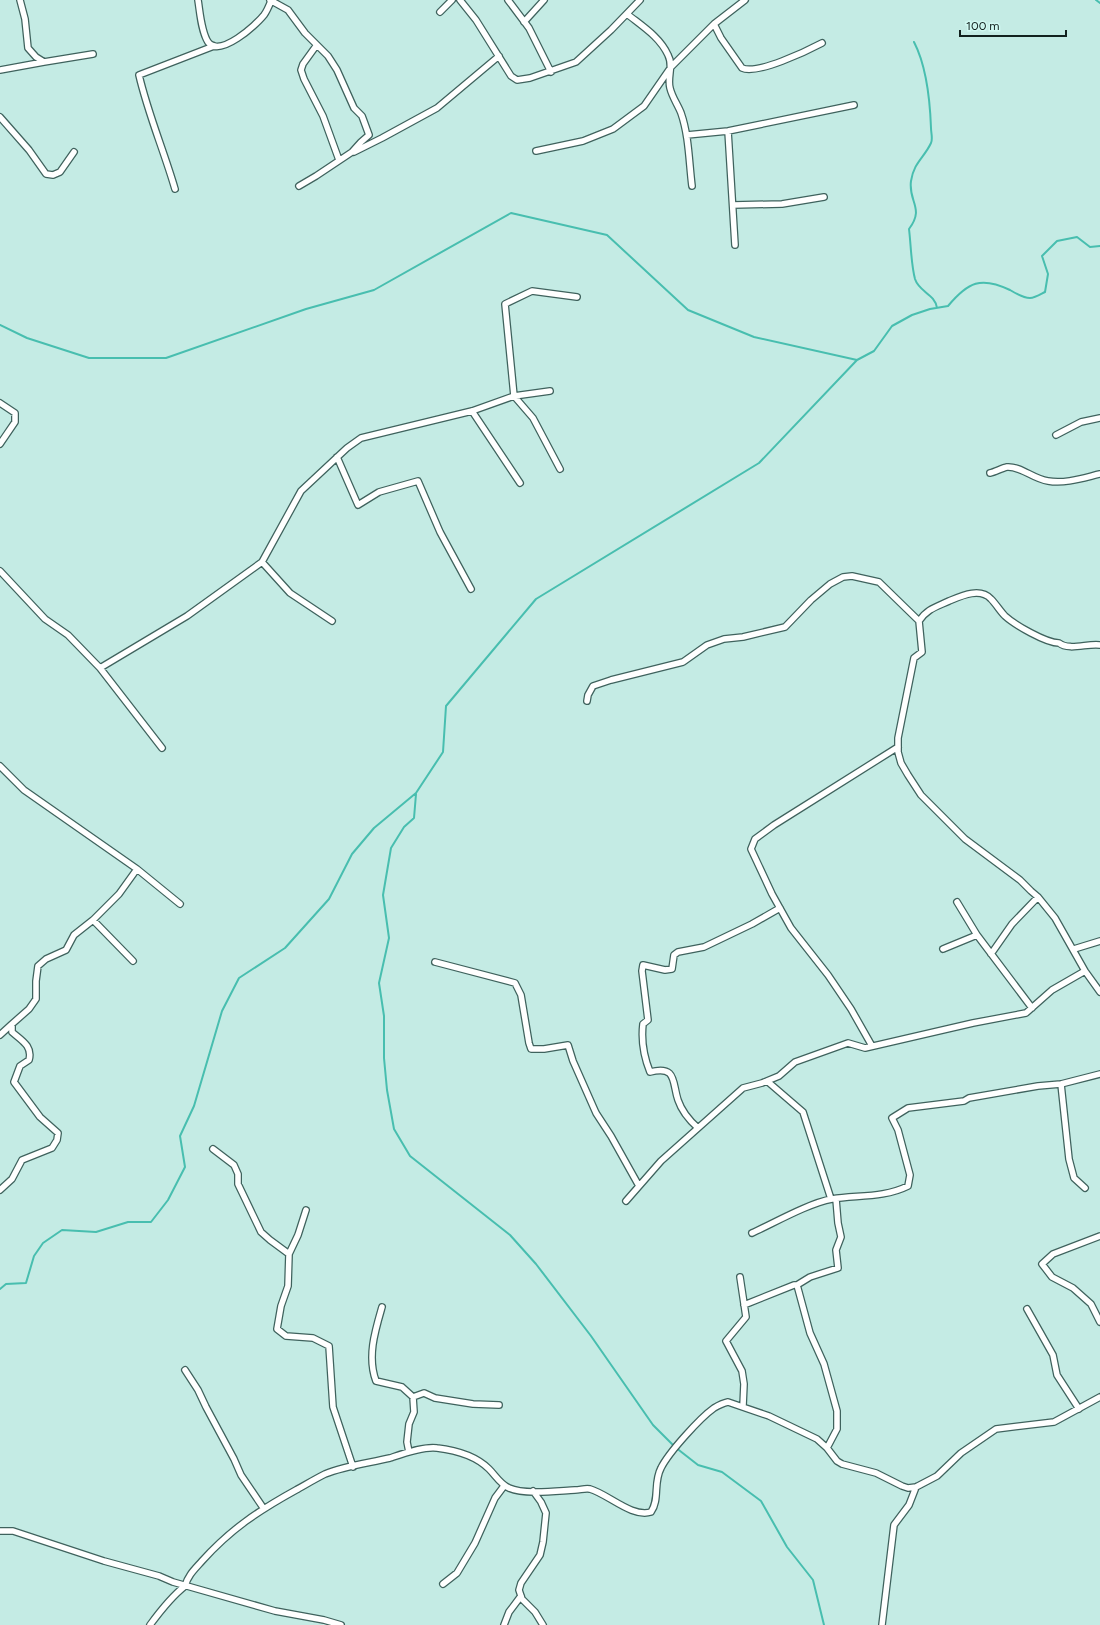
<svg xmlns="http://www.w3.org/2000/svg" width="1100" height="1625" font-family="Figtree,sans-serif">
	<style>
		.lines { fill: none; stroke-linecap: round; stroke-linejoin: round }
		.stream { stroke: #48beaf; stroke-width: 2 }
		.minor-casing { stroke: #3f625d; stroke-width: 8 }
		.minor { stroke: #fff; stroke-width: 5.5 }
	</style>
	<rect width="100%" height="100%" fill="#c4ebe4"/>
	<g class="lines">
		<path class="stream" d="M1096 0 1100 3
			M914 42C927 67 930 100 931 128 931 133 933 139 931 143 924 158 914 162 911 181 908 202 925 208 909 229 911 245 911 264 915 279 919 292 935 294 937 308
			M0 325 27 338 89 358H166L306 309 374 290 511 213 607 235 688 310 754 337 857 360
			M416 794 414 818 404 827 391 848 383 895 389 938 379 983 384 1016V1058L387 1090 394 1129 410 1156 510 1235 536 1264 591 1336 653 1425 675 1447 698 1465 722 1472 761 1501 787 1547 813 1580 824 1625
			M0 1289 6 1284 26 1283 34 1256 43 1243 62 1230 96 1232 128 1222H151L168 1200 185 1167 180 1136 194 1106 222 1011 239 978 285 948 329 899 352 854 374 828 416 793 443 752 446 706 536 599 759 463 857 360 874 351 892 326 912 315 930 309 948 306C968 282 981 276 1010 290 1015 293 1024 298 1030 298 1035 298 1041 294 1045 292L1048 274 1042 256 1057 241 1077 237 1090 247 1100 246"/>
		<defs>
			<path id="minor" d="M20 0 25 19 28 48 36 57 44 62 93 54
				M198 0C200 12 201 31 208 42 220 58 256 25 264 15 267 11 269 6 271 1
				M270 0 288 10 305 33 328 56 337 70 354 108 362 116 369 135 361 142 352 152 316 176 299 186
				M460 0 476 20 511 76 517 80 530 78 576 62 611 30 640 0
				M508 0 529 28 551 72
				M440 12 452 0
				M627 14C642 26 660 37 668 55 674 66 667 77 670 88 672 97 678 105 681 113 689 136 689 162 692 186
				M524 22 544 0
				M714 24 721 38 742 68C757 75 807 51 822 43
				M316 46 303 64 301 70 304 79 323 116 339 160
				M0 70 44 62
				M0 117 29 150 46 174 53 175 60 172 74 152
				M728 131 735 245
				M687 135 728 131 854 105
				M536 151 583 141 613 129 644 106 671 67 714 24 745 0
				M354 152 382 138 437 108 499 56
				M175 189C164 151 148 114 139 75L214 46
				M733 205 782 204 824 197
				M0 403 15 413V422L0 444
				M472 411 520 483
				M1056 435 1081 422 1100 418
				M337 457 358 505 379 492 418 481 440 532 471 589
				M560 469 533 418 514 396 505 304 532 291 577 297
				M990 473C995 472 1002 468 1007 467 1021 466 1033 479 1048 481 1065 484 1083 478 1100 474
				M262 562 290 593 332 621
				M0 571 45 619 68 635 100 668 162 748
				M1100 645C1088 643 1069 651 1059 643 1046 643 1015 625 1005 616 1000 611 996 604 991 599 980 587 961 596 949 601 936 607 927 609 919 621L922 652 914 658 898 738V752L901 763 908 775 921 795 965 839 1020 880 1031 891 1038 897 1055 918 1085 971 1100 992
				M100 668 187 616 262 562 301 491 347 448 361 438 472 411 514 396 550 391
				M587 701 588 695 593 686 611 680 683 662 707 645 724 639 743 637 785 627 811 600 830 584 843 577 852 576 879 582 919 621
				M0 766 24 790 137 869 180 904
				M93 920 133 961
				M977 935 1032 1008
				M943 949 977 935 957 902
				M1074 949 1100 941
				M991 954 1012 924 1038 897
				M435 962 515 983 521 995 529 1043 531 1049H544L568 1045 573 1061 596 1113 611 1136 639 1186
				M0 1035 12 1024
				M872 1046 851 1009 828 975 791 928 772 894 751 849 755 839 774 825 898 747
				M767 1081 803 1112 831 1199
				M1061 1084 1069 1159 1074 1178 1085 1188
				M698 1128C689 1120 682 1112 678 1100 672 1082 677 1065 650 1072 644 1057 641 1041 643 1024L648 1020 642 971 643 965 665 970 672 969 674 955 678 952 704 947 752 924 780 908
				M213 1149 234 1165 238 1174V1184L261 1232 270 1240 289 1254
				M0 1190 12 1179 22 1160 52 1148 57 1140 58 1133 40 1117 14 1082 20 1066 29 1060C33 1046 21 1040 12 1032V1024L29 1009 36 999V981L38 966 46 959 66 950 74 935 93 920 119 894 137 869
				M626 1201 661 1161 743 1088 762 1083 779 1076 795 1062 848 1043 865 1048 973 1023 1026 1013 1052 990 1085 971
				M306 1210 298 1235 289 1254 288 1286 281 1306 277 1329 286 1336 313 1338 329 1346 333 1407 353 1467
				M752 1233C774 1223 809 1203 832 1199 857 1195 884 1198 908 1186L910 1175 898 1130 892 1118 908 1108 964 1101 969 1098 1038 1086 1061 1084 1100 1074
				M1100 1236 1053 1254 1042 1264 1052 1277 1073 1288 1091 1304 1100 1322
				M740 1277 746 1317 726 1341 742 1371 744 1384 743 1406
				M797 1285 810 1277 838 1268 836 1250 841 1237 838 1223 836 1199
				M744 1305 794 1285H797L810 1333 824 1364 837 1411V1429L827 1448
				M382 1307C375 1331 367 1357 376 1381L402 1387 413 1397 414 1412 409 1424 407 1442 409 1452
				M1027 1309 1053 1355 1057 1375 1079 1409
				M185 1370 198 1390 206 1407 234 1459 241 1475 264 1509
				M413 1397 424 1393 435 1398 473 1404 499 1405
				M533 1491 541 1502 546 1513 543 1542 540 1555 521 1583 519 1590 522 1599 535 1612 543 1625
				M0 1531H13L104 1561 159 1576 173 1582 275 1611 324 1620 341 1625
				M443 1584 457 1573 475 1543 495 1498 504 1486
				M150 1625C161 1610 171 1597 185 1586 188 1575 195 1569 202 1561 231 1529 258 1511 296 1490 305 1485 315 1479 325 1474 345 1466 369 1463 390 1458 402 1454 424 1446 437 1448 454 1450 476 1456 489 1469 496 1476 500 1484 509 1488 525 1495 556 1491 575 1490 580 1490 585 1488 590 1489 608 1494 632 1518 651 1512 660 1499 653 1483 661 1468 669 1452 700 1418 714 1408 719 1405 723 1403 728 1402L769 1416 817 1439 827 1448 837 1461 842 1464 876 1473 902 1486 908 1488 916 1487 937 1476 961 1453 996 1429 1054 1422 1100 1397
				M504 1625 509 1612 521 1596
				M882 1625 894 1525 909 1505 916 1487"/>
		</defs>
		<use href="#minor" class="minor-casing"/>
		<use href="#minor" class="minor"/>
	</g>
	<path d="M960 30v6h106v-6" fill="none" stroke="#12211e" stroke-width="2"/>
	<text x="966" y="30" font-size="12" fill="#12211e" stroke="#d1f9f2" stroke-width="3" paint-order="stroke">100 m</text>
</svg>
